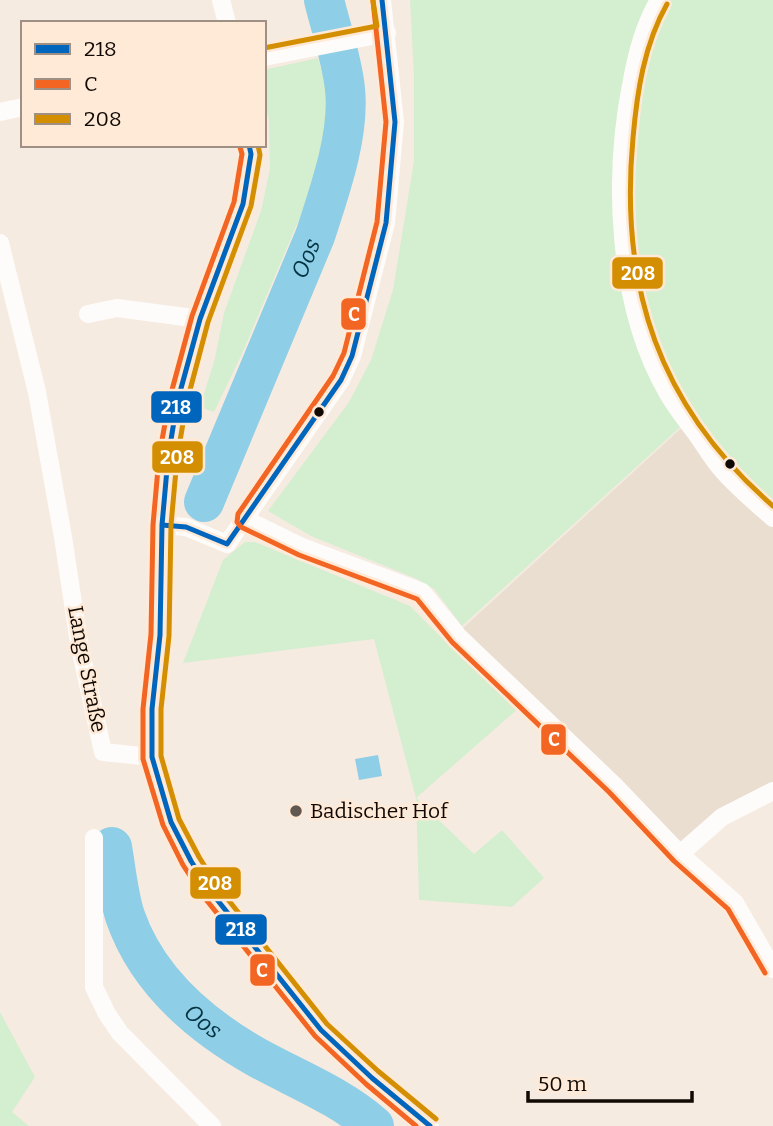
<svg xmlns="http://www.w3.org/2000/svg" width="773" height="1126" font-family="Bitter,serif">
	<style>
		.medical { fill: #e9decf }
		.green { fill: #d4eed0 }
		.water { fill: #8ecee6 }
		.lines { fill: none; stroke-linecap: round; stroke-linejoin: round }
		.river { stroke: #8ecee6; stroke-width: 40 }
		.street { stroke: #fefcfa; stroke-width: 18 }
		.bus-1-casing { stroke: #ffead8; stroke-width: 10 }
		.bus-2-casing { stroke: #ffead8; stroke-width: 10 }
		.bus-3-casing { stroke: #ffead8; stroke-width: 10 }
		.bus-1 { stroke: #0065bd; stroke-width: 5 }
		.bus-2 { stroke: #f26522; stroke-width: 5 }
		.bus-3 { stroke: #d48e01; stroke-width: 5 }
		.bus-dot { fill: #110904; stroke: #ffead8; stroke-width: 2.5 }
		.poi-dot { fill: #615851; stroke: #ffead8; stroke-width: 2.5 }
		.labels { text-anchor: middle; stroke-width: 5; stroke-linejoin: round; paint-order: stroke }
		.street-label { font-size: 21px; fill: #110904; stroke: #ffead8 }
		.poi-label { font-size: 21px; fill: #110904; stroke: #ffead8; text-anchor: start }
		.water-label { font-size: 23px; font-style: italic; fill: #033242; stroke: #ffead8 }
		.line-badge { stroke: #ffead8; stroke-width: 2.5 }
		.badge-label { font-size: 19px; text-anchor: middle; font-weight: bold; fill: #fff }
	</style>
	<rect width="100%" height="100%" fill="#f6ebe1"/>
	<path class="medical" d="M689 421 773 505V782L680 854 520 707 463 628Z"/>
	<path class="green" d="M410 0H773V503L689 419 462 626 434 589 417 579 311 536 268 511 349 402 371 360 393 290 414 161V76Z
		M318 58 330 99 314 184 241 356 214 412 200 407 215 358 224 313 261 211 270 169 269 120 264 100V70Z
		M245 542H255L410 606 448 644 520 707 416 798 474 854 502 830 544 878 512 907 419 900 416 798 374 639 183 663 223 560Z
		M0 1012 35 1077 12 1112 29 1126H0Z"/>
	<path class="water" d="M378 755 382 776 359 780 355 759Z"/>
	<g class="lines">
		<g class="river">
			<path id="s1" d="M204 502 315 236C329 193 350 135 345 89 342 59 331 29 324 0"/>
			<path id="s2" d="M112 847C116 870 118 894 125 916 147 980 201 1026 258 1058 298 1080 340 1096 374 1126"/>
		</g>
		<path class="street" d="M221 0 227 23
			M659 0C644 25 637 52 632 80 612 177 617 305 667 392 675 406 685 419 695 432 704 444 712 459 723 471 738 488 756 503 773 518
			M264 57 387 33
			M0 112 23 107
			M249 145 251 154 243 204 200 319 177 403 168 458 162 525 160 635 152 709V757L171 822 191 861 211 892 321 1030 372 1078 430 1126
			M0 243 37 392 63 537 79 643 103 752 152 757
			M88 314 117 308 200 319
			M245 519 302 547 422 592 458 636 615 786 680 854 735 903 773 969
			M162 525 186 527 227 544 341 380 352 356 386 223 395 122 382 0
			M94 838V987L107 1014 120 1033 212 1126
			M680 854 722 817 773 791"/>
		<defs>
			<path id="bus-1" d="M249 145 251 154 243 204 200 319 177 403 168 458 162 525 160 635 152 709V757L171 822 191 861 211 892 321 1030 372 1078 430 1126
				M162 525 186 527 227 544 341 380 352 356 386 223 395 122 382 0"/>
			<path id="bus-2" d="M373 1 386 122 377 222 344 353 333 376 238 514 237 522 241 527 299 555 417 599 452 642 609 792 674 861 728 909 765 973
				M240 147 242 154 234 202 192 316 169 401 159 457 153 525 151 634 143 709V759L163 825 183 865 204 897 315 1036 366 1084 416 1126"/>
			<path id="bus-3" d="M667 4C644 45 637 92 633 138 619 287 659 407 773 506
				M264 48 377 26 373 1
				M258 145 260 155 251 206 208 322 186 405 177 459 171 525 169 636 161 709V756L179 819 199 857 218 887 327 1024 378 1071 436 1119"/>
		</defs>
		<use href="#bus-1" class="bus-1-casing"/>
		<use href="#bus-2" class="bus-2-casing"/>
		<use href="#bus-3" class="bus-3-casing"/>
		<use href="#bus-1" class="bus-1"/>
		<use href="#bus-2" class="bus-2"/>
		<use href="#bus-3" class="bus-3"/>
	</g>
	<g class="bus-dot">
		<circle cx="319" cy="412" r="6"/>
		<circle cx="730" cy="464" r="6"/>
	</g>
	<circle class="poi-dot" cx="296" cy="811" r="7"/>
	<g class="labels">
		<g class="street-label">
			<text transform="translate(87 669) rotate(79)" y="7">Lange Straße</text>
		</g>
		<g class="poi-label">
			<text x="310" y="818">Badischer Hof</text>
		</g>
		<g class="water-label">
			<text dy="8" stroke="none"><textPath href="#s1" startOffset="264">Oos</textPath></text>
			<text dy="8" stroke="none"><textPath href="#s2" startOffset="203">Oos</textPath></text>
		</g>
	</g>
	<g class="line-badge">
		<rect x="611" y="256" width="53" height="34" rx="7" fill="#d48e01"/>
		<rect x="340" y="297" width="27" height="34" rx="7" fill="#f26522"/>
		<rect x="150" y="390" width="53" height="34" rx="7" fill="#0065bd"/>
		<rect x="151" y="440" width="53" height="34" rx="7" fill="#d48e01"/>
		<rect x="540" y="723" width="27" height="33" rx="7" fill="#f26522"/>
		<rect x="189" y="866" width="53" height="34" rx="7" fill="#d48e01"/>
		<rect x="214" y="913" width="54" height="33" rx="7" fill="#0065bd"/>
		<rect x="249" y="953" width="27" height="34" rx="7" fill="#f26522"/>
	</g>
	<g class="badge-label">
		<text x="638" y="280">208</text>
		<text x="354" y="321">C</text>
		<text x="176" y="414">218</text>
		<text x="177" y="464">208</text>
		<text x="554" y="746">C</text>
		<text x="215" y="890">208</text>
		<text x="241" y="936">218</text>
		<text x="262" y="977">C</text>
	</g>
	<rect x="21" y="21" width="245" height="126" fill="#ffead8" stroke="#a09083" stroke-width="2"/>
	<rect x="35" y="44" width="35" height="10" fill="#0065bd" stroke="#a09083" stroke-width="2"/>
	<text x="84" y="56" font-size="21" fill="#110904">218</text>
	<rect x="35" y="79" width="35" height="10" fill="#f26522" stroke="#a09083" stroke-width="2"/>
	<text x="84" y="91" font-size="21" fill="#110904">C</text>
	<rect x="35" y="114" width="35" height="10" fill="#d48e01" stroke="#a09083" stroke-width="2"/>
	<text x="84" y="126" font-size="21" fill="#110904">208</text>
	<path d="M528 1091v10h164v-10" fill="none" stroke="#110904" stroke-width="3.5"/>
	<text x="538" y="1091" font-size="21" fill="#110904" stroke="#ffead8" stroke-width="5" paint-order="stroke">50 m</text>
</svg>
